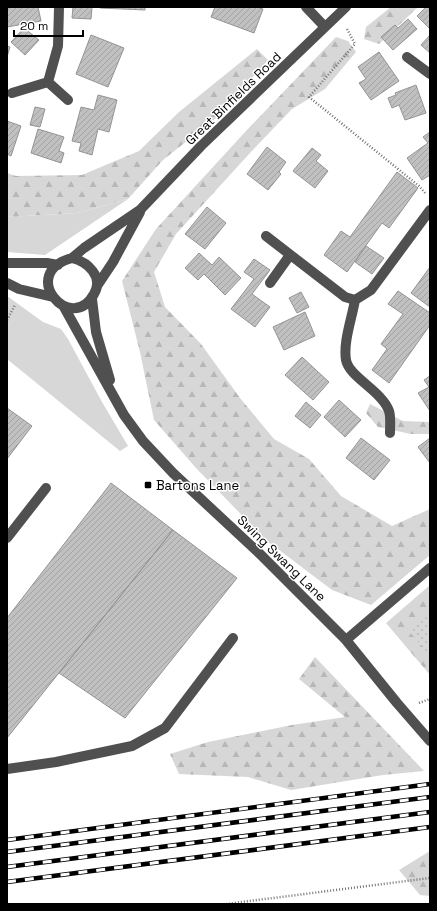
<svg xmlns="http://www.w3.org/2000/svg" width="437" height="911" font-family="'Space Grotesk',sans-serif">
	<style>
		.grass { fill: #d7d7d7 }
		.forest { fill: url(#forest-firs) }
		.park { fill: url(#park-dots) }
		.building { fill: url(#building-hatch); stroke: #949494 }
		.lines { fill: none; stroke-linecap: round; stroke-linejoin: round }
		.path { stroke: #727272; stroke-width: 2.5; stroke-dasharray: 1 2; stroke-linecap: butt }
		.minor { stroke: #505050; stroke-width: 10 }
		.rail-casing { stroke: #000; stroke-width: 4.5 }
		.rail { stroke: #fff; stroke-width: 3; stroke-dasharray: 9; stroke-linecap: butt }
		.poi-dot { fill: #000; stroke: #fff; stroke-width: 1.5 }
		.labels { text-anchor: middle; stroke-width: 3; stroke-linejoin: round; paint-order: stroke }
		.street-label { font-size: 13px; fill: #000; stroke: #fff }
		.poi-label { font-size: 13px; fill: #000; stroke: #fff; text-anchor: start }
	</style>
	<defs>
		<pattern id="forest-firs" width="22" height="20" patternUnits="userSpaceOnUse"><rect width="22" height="20" fill="#d7d7d7"/><path d="M5 1l3.5 6h-7zM16 11l3.5 6h-7z" fill="#b7b7b7"/></pattern>
		<pattern id="park-dots" width="8" height="8" patternUnits="userSpaceOnUse"><rect width="8" height="8" fill="#d7d7d7"/><path d="M2 2h.1M6 6h.1" fill="none" stroke="#b7b7b7" stroke-width="1.8" stroke-linecap="round"/></pattern>
		<pattern id="building-hatch" width="6" height="6" patternUnits="userSpaceOnUse"><rect width="6" height="6" fill="#c0c0c0"/><path d="M-1 1l2-2M0 6l6-6M5 7l2-2" fill="none" stroke="#a3a3a3"/></pattern>
	</defs>
	<rect width="100%" height="100%" fill="#fff"/>
	<path class="grass" d="M128 199 45 255 7 252V217L77 213Z
		M7 296 43 322 61 329 68 339 102 402 128 446 120 451 7 359Z"/>
	<path class="forest" d="M391 7H418L379 44 364 39 366 27Z
		M336 37 348 41 356 52 325 89 292 109 250 153 176 234 154 272 165 307 201 344 240 398 274 439 309 459 341 496 392 526 430 509V555L371 605 332 590 266 540 196 468 154 420 140 352 122 281 156 229 246 131Z
		M257 49 268 60 216 118 163 160 128 199 77 213 7 217V173L16 176 82 175 139 151 179 112Z
		M370 404 403 421 430 422V434H411L378 427 366 413Z
		M430 585V675L386 623Z
		M315 657 424 771 383 775 291 790 248 777 179 774 170 754 208 742 292 725 345 717 299 679Z
		M430 851V896L420 895 399 870Z"/>
	<path class="park" d="M430 614V656L409 631Z"/>
	<path class="building" d="M7 7H38L41 21 7 27Z
		M73 7H92L91 19 72 18Z
		M100 7H145V10L100 8Z
		M215 7H257L263 9 254 33 211 17Z
		M426 7H430V29L417 16Z
		M408 19 417 29 393 50 381 37 395 25 398 28Z
		M24 28 39 40 25 55 11 42Z
		M91 35 124 48 108 87 76 74Z
		M430 35V53L421 45Z
		M7 46 10 47 7 57Z
		M379 52 399 81 371 100 359 83 366 79 358 67Z
		M416 85 426 113 405 120 399 105 392 108 388 98 396 95 395 93Z
		M98 95 117 100 109 132 98 129 92 155 79 151 81 143 72 141 81 107 94 110Z
		M35 107 45 109 40 127 30 125Z
		M7 121 21 126 11 156 7 154Z
		M38 129 64 137 59 151 64 153 61 163 31 153Z
		M430 132V175L422 180 407 158 428 143 423 137Z
		M267 147 286 162 279 172 281 174 268 190 247 174Z
		M312 148 321 155 316 161 328 171 315 188 293 171Z
		M397 172 418 188 389 228 382 223 347 272 324 255 341 231 350 237Z
		M207 207 226 223 205 249 185 234Z
		M366 246 384 258 372 274 355 262Z
		M199 253 212 265 219 257 241 278 225 295 204 274 198 280 185 268Z
		M254 259 270 270 252 294 270 307 255 327 231 309 254 279 244 272Z
		M430 267V307L411 293Z
		M398 291 430 313V325L389 383 372 370 387 349 381 344 403 314 388 304Z
		M301 292 309 307 297 313 289 298Z
		M305 312 315 336 284 350 273 327Z
		M302 357 329 382 313 400 285 375Z
		M430 376V411L418 393 429 387 424 380Z
		M339 400 361 420 345 437 324 417Z
		M306 402 321 415 310 428 295 416Z
		M7 408 32 426 7 459Z
		M361 438 390 460 374 480 346 458Z
		M430 438V463L418 447Z
		M111 483 173 530 7 738V618Z
		M173 530 237 578 125 718 59 673Z"/>
	<g class="lines">
		<path class="path" d="M347 29 355 44 309 97 419 186 426 194
			M7 320 15 305
			M419 703 430 699
			M226 904 430 878"/>
		<path class="minor" d="M306 7 325 27
			M407 57 430 74
			M48 82 58 46 59 7
			M12 93 48 82 68 100
			M266 236 345 297 355 300 371 290 430 210
			M72 258 84 248 140 210 201 146 346 7
			M72 258C88 262 104 277 94 294 71 336 17 273 72 258Z
			M7 263H47L58 265
			M7 283 19 289 53 297
			M270 283 290 255
			M97 286 113 262 140 212
			M92 299 96 332 110 380
			M355 300C352 318 343 342 346 360 349 377 382 391 389 411 391 417 390 426 390 433
			M64 307 124 415 143 441 173 473 260 554 346 640 397 703 430 741
			M7 538 46 488
			M346 640 430 568
			M7 769 56 762 132 746 165 728 233 638"/>
		<defs>
			<path id="rail" d="M7 840 430 784
				M7 852 430 797
				M7 867 430 812
				M7 882 430 827"/>
		</defs>
		<use href="#rail" class="rail-casing"/>
		<use href="#rail" class="rail"/>
	</g>
	<rect class="poi-dot" x="144" y="481" width="8" height="8" rx="2"/>
	<g class="labels">
		<g class="street-label">
			<text transform="translate(233 98) rotate(-44)" y="5">Great Binfields Road</text>
			<text transform="translate(282 558) rotate(44)" y="5">Swing Swang Lane</text>
		</g>
		<g class="poi-label">
			<text x="156" y="490">Bartons Lane</text>
		</g>
	</g>
	<rect width="437" height="911" fill="none" stroke="#000000" stroke-width="16"/>
	<path d="M14 30v6h69v-6" fill="none" stroke="#000000" stroke-width="2"/>
	<text x="20" y="30" font-size="12" fill="#000000" stroke="#ffffff" stroke-width="3" paint-order="stroke">20 m</text>
</svg>
